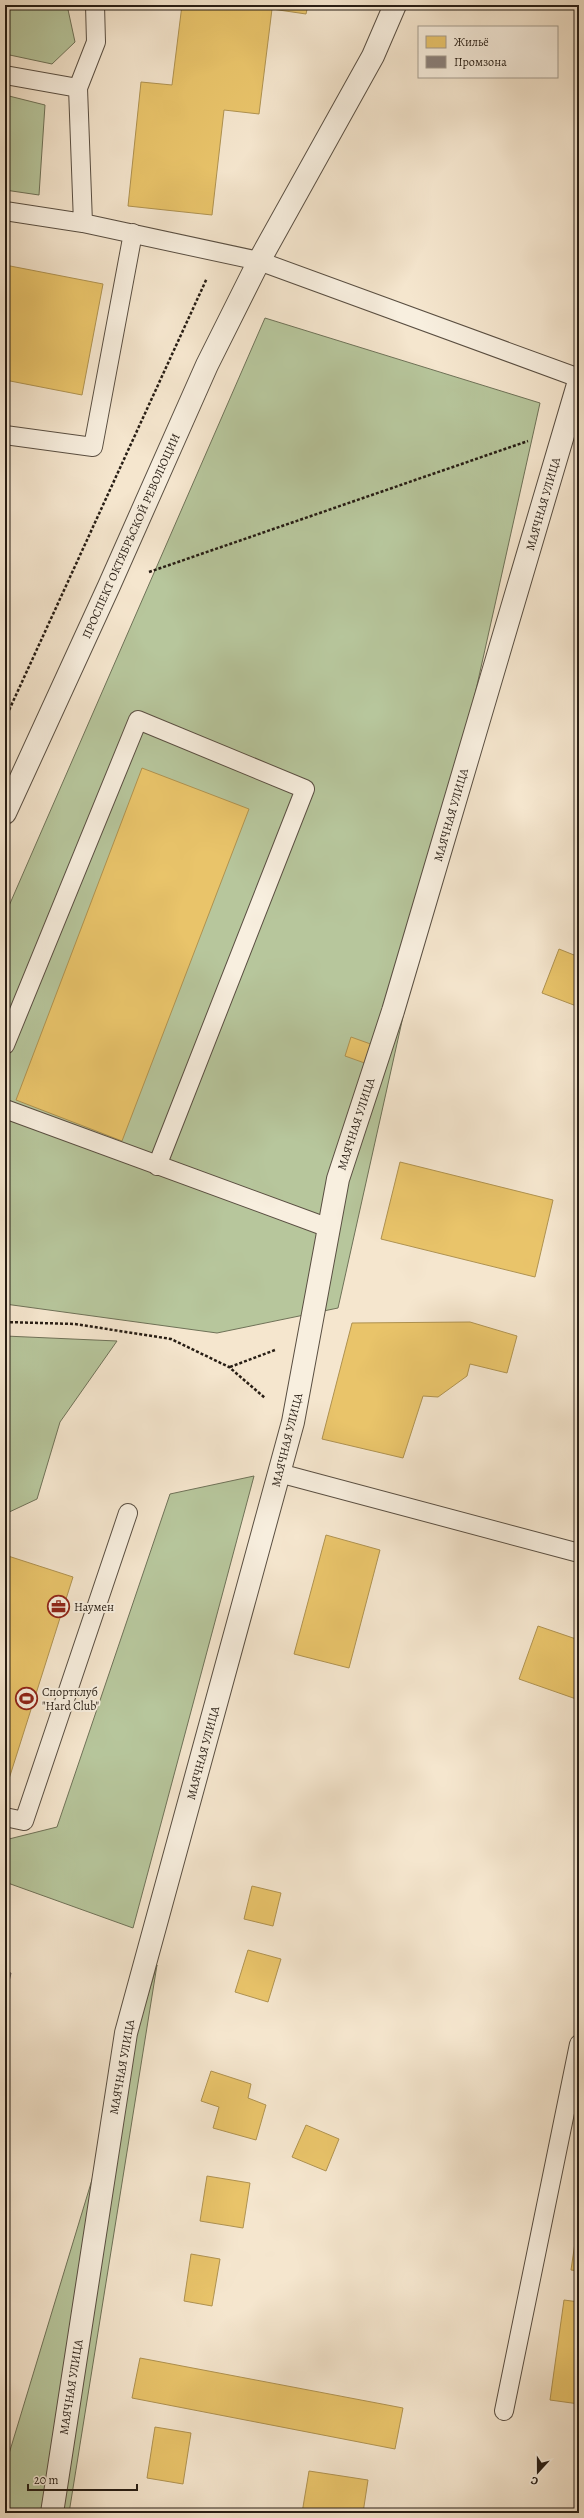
<svg xmlns="http://www.w3.org/2000/svg" width="584" height="2518" font-family="Alegreya,serif">
	<style>
		.green { fill: #b7c69c; stroke: #6f7258 }
		.homes { fill: #e9c46a; stroke: #af9250 }
		.industry { fill: #8a817c; stroke: #6c635d }
		.lines { fill: none; stroke-linecap: round; stroke-linejoin: round }
		.service-casing { stroke: #5a4f42; stroke-width: 20 }
		.minor-casing { stroke: #5a4f42; stroke-width: 24 }
		.path { stroke: #271d14; stroke-width: 2.5; stroke-dasharray: 3 2; stroke-linecap: butt }
		.service { stroke: #f8efdf; stroke-width: 18 }
		.minor { stroke: #f8efdf; stroke-width: 22 }
		.labels { text-anchor: middle; stroke-width: 4; stroke-linejoin: round; paint-order: stroke }
		.street-label { font-size: 12px; fill: #271d14; stroke: #f8efdf }
		.poi-label { font-size: 12px; fill: #271d14; stroke: #f8efdf; text-anchor: start }
	</style>
	<rect width="100%" height="100%" fill="#f5e6ce"/>
	<filter id="stains"><feTurbulence type="fractalNoise" baseFrequency=".005" numOctaves="4"/><feColorMatrix values="0 0 0 0 .2 0 0 0 0 .09 0 0 0 0 .02 0 0 0 .5 -.17"/></filter>
	<radialGradient id="worn" r=".72"><stop offset=".6" stop-color="#630" stop-opacity="0"/><stop offset="1" stop-color="#630" stop-opacity=".3"/></radialGradient>
	<path class="green" d="M5 5H67L75 42 52 64 5 54Z
		M5 95 45 105 39 195 5 190Z
		M265 318 540 403 338 1308 217 1333 5 1304V915Z
		M5 1336 117 1341 60 1422 37 1499 5 1514Z
		M254 1476 133 1928 5 1882V1840L57 1827 170 1494Z
		M157 1965 69 2513H5V2467Z"/>
	<path class="homes" d="M182 5H308L306 14 272 9 259 114 224 110 212 215 128 206 141 82 172 85Z
		M5 265 103 284 82 395 5 380Z
		M142 768 249 809 122 1141 16 1100Z
		M559 949 579 957V1007L542 993Z
		M351 1037 379 1047 373 1066 345 1056Z
		M400 1162 553 1200 535 1277 381 1239Z
		M470 1322 517 1336 507 1373 470 1364 467 1376 438 1397 423 1396 403 1458 322 1439 352 1323Z
		M326 1535 380 1550 349 1668 294 1654Z
		M5 1555 73 1577 8 1782 5 1781Z
		M538 1626 579 1640V1700L519 1679Z
		M252 1886 281 1893 273 1926 244 1919Z
		M248 1950 281 1959 268 2002 235 1992Z
		M211 2071 251 2084 248 2098 266 2105 256 2140 213 2128 219 2107 201 2101Z
		M306 2125 339 2139 326 2171 292 2157Z
		M207 2176 250 2183 243 2228 200 2221Z
		M579 2215V2271L571 2270Z
		M191 2254 220 2259 212 2306 184 2301Z
		M564 2300 579 2302V2404L550 2400Z
		M140 2358 403 2408 395 2449 132 2398Z
		M155 2427 191 2433 183 2484 147 2478Z
		M309 2471 368 2480 363 2513H302Z"/>
	<path class="industry" d="M5 1972 11 1973 5 1999Z"/>
	<g class="lines">
		<defs>
			<path id="service" d="M5 75 78 88
				M5 211 83 223 259 261 579 378
				M83 223 78 88 96 42 95 5
				M5 435 93 447 133 233
				M5 1045 138 720 305 789 157 1166
				M5 1109 329 1228
				M279 1473 579 1553
				M5 1817 24 1821 128 1513
				M504 2411 579 2044"/>
			<path id="minor" d="M5 813 109 586 207 365 259 261 373 56 395 5
				M52 2513 126 2033 293 1422 338 1179 393 1011 579 381"/>
		</defs>
		<use href="#service" class="service-casing"/>
		<use href="#minor" class="minor-casing"/>
		<path class="path" d="M149 572 528 441
			M5 719 207 278
			M5 1322 75 1324 171 1339 229 1367 265 1398
			M230 1367 275 1350"/>
		<use href="#service" class="service"/>
		<use href="#minor" class="minor"/>
	</g>
	<defs>
		<symbol id="office-ring" viewBox="-11 -11 22 22"><circle r="9.5" fill="#f8efdf" stroke="#8f2418" stroke-width="1.5"/><path d="M-6-3h4V-5.5h4V-3h4V5H-6ZM-1-4.5V-3h2v-1.5ZM-6 0V1H6V0Z" fill="#8f2418"/></symbol>
		<symbol id="stadium-ring" viewBox="-11 -11 22 22"><circle r="9.5" fill="#f8efdf" stroke="#8f2418" stroke-width="1.5"/><path d="M0-5a6.5 5 0 1 0 0 10a6.5 5 0 1 0 0-10ZM-3.5-1.8h7v3.6h-7Z" fill="#8f2418"/></symbol>
	</defs>
	<g fill-rule="evenodd">
		<use href="#office-ring" x="46" y="1594" width="25" height="25"/>
		<use href="#stadium-ring" x="14" y="1686" width="25" height="25"/>
	</g>
	<g class="labels">
		<g class="street-label">
			<text transform="translate(543 504) rotate(-74)" y="4">МАЯЧНАЯ УЛИЦА</text>
			<text transform="translate(131 536) rotate(-66)" y="4">ПРОСПЕКТ ОКТЯБРЬСКОЙ РЕВОЛЮЦИИ</text>
			<text transform="translate(451 815) rotate(-74)" y="4">МАЯЧНАЯ УЛИЦА</text>
			<text transform="translate(356 1124) rotate(-72)" y="4">МАЯЧНАЯ УЛИЦА</text>
			<text transform="translate(287 1440) rotate(-76)" y="4">МАЯЧНАЯ УЛИЦА</text>
			<text transform="translate(203 1753) rotate(-75)" y="4">МАЯЧНАЯ УЛИЦА</text>
			<text transform="translate(122 2067) rotate(-80)" y="4">МАЯЧНАЯ УЛИЦА</text>
			<text transform="translate(71 2387) rotate(-81)" y="4">МАЯЧНАЯ УЛИЦА</text>
		</g>
		<g class="poi-label">
			<text x="74" y="1611">Наумен</text>
			<text x="42" y="1696">Спортклуб<tspan x="42" dy="14">"Hard Club"</tspan></text>
		</g>
	</g>
	<rect width="584" height="2518" fill="none" stroke="#f5e6ce" stroke-width="20"/>
	<rect x="6" y="6" width="572" height="2506" fill="none" stroke="#271d14" stroke-width="2"/>
	<rect x="10" y="10" width="564" height="2498" fill="none" stroke="#271d14"/>
	<rect x="418" y="26" width="140" height="52" fill="#f8efdf" stroke="#a49b8e"/>
	<rect x="426" y="36" width="20" height="12" fill="#e9c46a" stroke="#a49b8e"/>
	<text x="454" y="46" font-size="12" fill="#271d14">Жильё</text>
	<rect x="426" y="56" width="20" height="12" fill="#8a817c" stroke="#a49b8e"/>
	<text x="454" y="66" font-size="12" fill="#271d14">Промзона</text>
	<g transform="translate(538 2472) rotate(201)" stroke="#f8efdf" stroke-width="3" paint-order="stroke">
	<path d="M0-3L7 15L0 10L-7 15Z" fill="#271d14"/>
	<text y="-6" font-size="11" font-weight="bold" text-anchor="middle" fill="#271d14">С</text>
	</g>
	<path d="M28 2484v6h109v-6" fill="none" stroke="#271d14" stroke-width="2"/>
	<text x="34" y="2484" font-size="12" fill="#271d14" stroke="#f8efdf" stroke-width="3" paint-order="stroke">20 m</text>
	<rect width="100%" height="100%" filter="url(#stains)"/>
	<rect width="100%" height="100%" fill="url(#worn)"/>
</svg>
